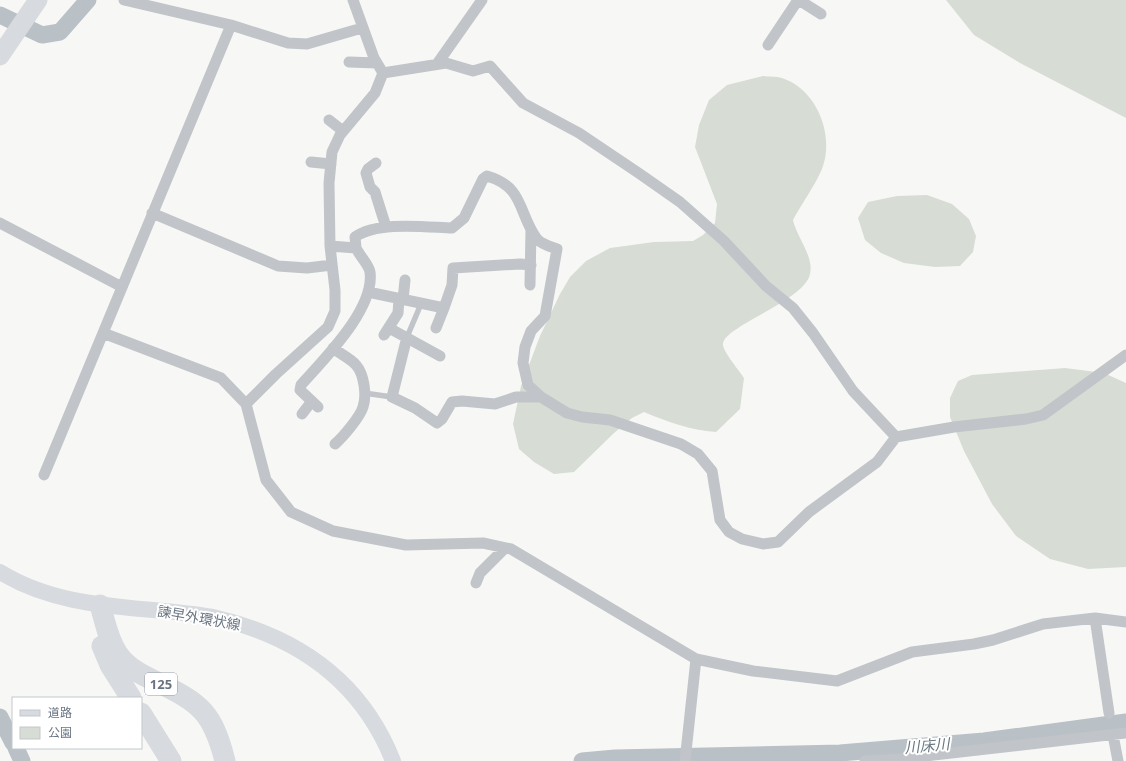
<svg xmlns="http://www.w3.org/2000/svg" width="1126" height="761" font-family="'Noto Sans','Noto Sans JP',sans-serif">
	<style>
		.green { fill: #d7dcd5 }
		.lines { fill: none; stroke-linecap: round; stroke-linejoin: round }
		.river { stroke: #b9c1c7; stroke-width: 17 }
		.service { stroke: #c1c4c8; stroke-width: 5.5 }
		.minor { stroke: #c1c4c8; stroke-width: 11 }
		.secondary { stroke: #d7dade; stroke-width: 16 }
		.trunk { stroke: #d7dade; stroke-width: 19 }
		.motorway { stroke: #d7dade; stroke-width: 21 }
		.labels { text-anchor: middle; stroke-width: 4; stroke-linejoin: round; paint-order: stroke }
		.shield { fill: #fff; stroke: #979ea8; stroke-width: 1 }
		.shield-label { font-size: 13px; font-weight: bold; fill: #6a7583 }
		.street-label { font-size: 14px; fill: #6a7583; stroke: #fff }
		.water-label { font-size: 15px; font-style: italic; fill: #66757f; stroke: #fff }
	</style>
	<rect width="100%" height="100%" fill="#f7f8f5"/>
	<path class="green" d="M946 0H1126V118L1020 63 974 35Z
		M763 76C769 77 776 76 782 78 816 89 834 133 823 166 818 181 801 205 793 220 797 238 814 256 810 274 805 301 721 327 723 345 724 353 739 370 744 378L740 409 716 432C690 430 668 422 644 412L632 418 614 433 574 472 554 474 534 462 519 449 513 424 521 386 540 336 560 294 570 277 586 261 610 248 654 242 693 241 703 235 715 223 717 204 695 147 699 125 709 100 727 85Z
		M927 195 952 204 969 219 976 236 973 252 960 266 935 267 904 263 881 253 865 240 858 218 868 202 897 196Z
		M1065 368 1104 373 1126 383V567L1088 569 1050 559 1016 536 992 504 964 451 950 417V398L958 381 972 375Z"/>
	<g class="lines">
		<path class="river" d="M0 15 42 35 60 32 88 0
			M0 717 13 743
			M16 748 22 761
			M582 761 615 758 840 753 984 741 1126 722"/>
		<path class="service" d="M407 337 421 304
			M364 393 392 397"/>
		<path class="minor" d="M124 0 231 25 288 43 307 44 362 28
			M353 0 374 58 383 73
			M799 0 821 14
			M768 45 798 0
			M349 62 377 63
			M437 64 482 0
			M383 73 446 63 473 71 490 66 523 103 579 133 640 174 680 202 724 241 766 286 793 308 813 333 853 391 896 437
			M329 120 343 131
			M311 162 331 164
			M376 163 368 169 366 173 370 187 375 192 386 227
			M152 213 278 266 307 268 332 265
			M0 223 122 287
			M330 246 356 248 355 237C377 221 425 227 452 228L464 218 483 179 487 176C525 187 518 214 537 239 541 244 551 247 557 249L545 316 531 331 525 347 523 363 528 385 541 397 567 413 582 417 610 420 681 444 698 454 712 471 720 520 729 532 742 539 763 544 778 542 809 512 877 462 896 437 954 427 1026 419 1043 415 1126 355
			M530 285 531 229
			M368 292 444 308 436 328
			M403 300 405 280
			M444 308 452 285 453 268 520 264 531 265
			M389 328 440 356
			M103 333 221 378 246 404 266 480 291 512 333 531 406 545 483 543 511 549 696 659 753 671 837 681 912 652 974 644 993 640 1043 624 1095 618 1126 622
			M384 335 398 313 399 299
			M407 337 392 397 415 408 437 423 442 419 452 402 462 401 495 404 516 397H541
			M333 348C340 354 350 358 356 365 364 374 367 395 363 407 360 417 343 437 335 444
			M246 404 276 374 328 327 335 311V290L330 246 329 183 332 152 340 135 375 93 383 73
			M318 407 300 390 301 385C324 359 375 309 370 272 369 265 359 255 356 248
			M302 414 312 401
			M44 475 231 25
			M476 583 480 573 505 548
			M1095 618 1109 713
			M1113 735 1118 761
			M685 761 696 659
			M865 761 899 759 1126 733"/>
		<path class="secondary" d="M0 572C65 612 141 605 213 617 296 636 361 680 393 761"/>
		<path class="trunk" d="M0 56 38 0"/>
		<path class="motorway" d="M100 605C105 621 108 640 118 654 128 668 142 675 157 682 201 703 213 713 225 761
			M102 646 110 665 131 698
			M141 713 171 761"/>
	</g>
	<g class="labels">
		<rect class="shield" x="145" y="673" width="32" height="22" rx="3"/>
		<g class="shield-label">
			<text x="161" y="689">125</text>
		</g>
		<g class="street-label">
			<text transform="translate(199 618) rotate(10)" y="5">諫早外環状線</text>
		</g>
		<g class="water-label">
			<text transform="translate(927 746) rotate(-5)" y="5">川床川</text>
		</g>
	</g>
	<rect x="12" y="697" width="130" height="52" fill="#ffffff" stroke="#c3c8cd"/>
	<rect x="20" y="710" width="20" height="6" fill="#d7dade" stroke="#c3c8cd"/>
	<text x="48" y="717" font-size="12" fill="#6a7583">道路</text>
	<rect x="20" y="727" width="20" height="12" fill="#d7dcd5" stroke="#c3c8cd"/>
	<text x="48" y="737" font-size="12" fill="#6a7583">公園</text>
</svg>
